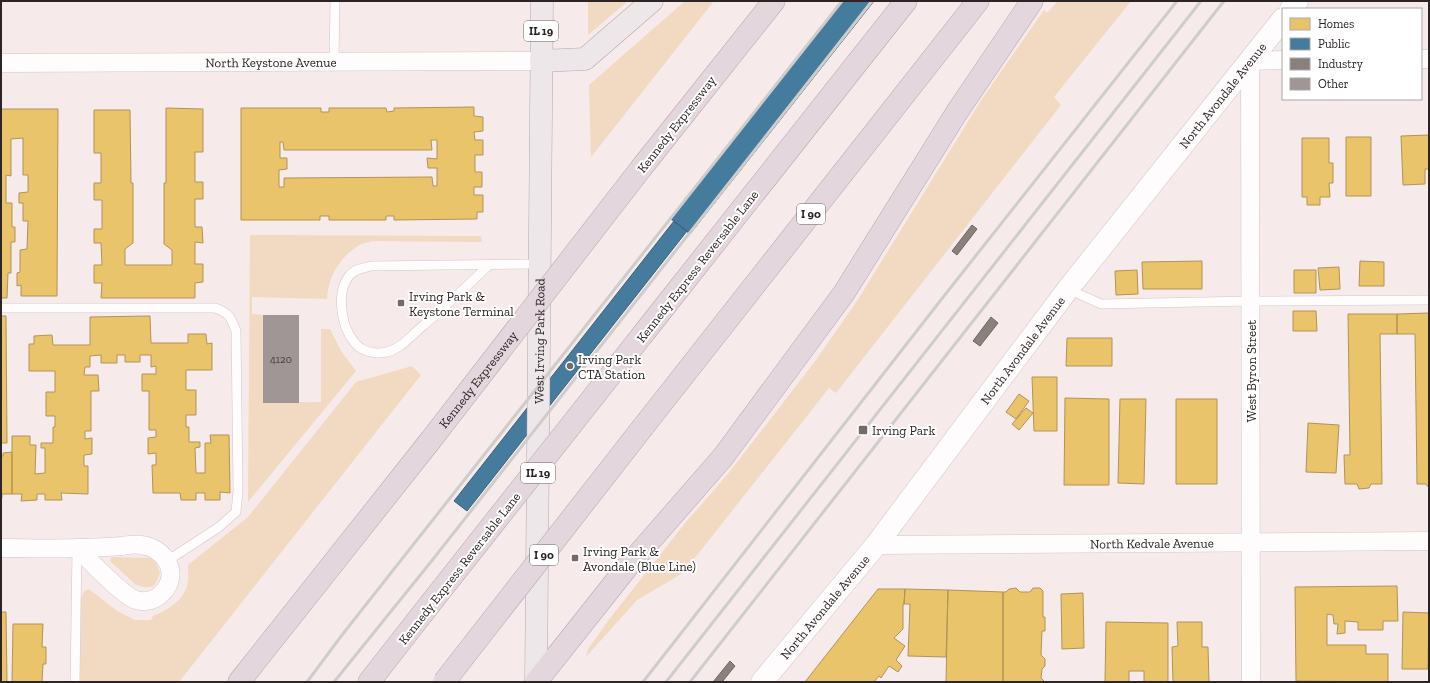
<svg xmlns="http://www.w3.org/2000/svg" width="1430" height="683" font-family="'Zilla Slab',serif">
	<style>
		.green { fill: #f1d9c2 }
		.homes { fill: #e9c46a; stroke: #b19455; fill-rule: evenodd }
		.public { fill: #457b9d; stroke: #3e6179 }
		.industry { fill: #8a817c; stroke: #6e6562 }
		.building { fill: #9f9695 }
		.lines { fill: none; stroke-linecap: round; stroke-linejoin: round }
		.service-casing { stroke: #d0c6c7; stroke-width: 10 }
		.minor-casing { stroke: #d0c6c7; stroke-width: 19 }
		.tertiary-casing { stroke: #d0c6c7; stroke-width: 23 }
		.primary-casing { stroke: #b6a6ac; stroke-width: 23 }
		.motorway-casing { stroke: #b6a6ac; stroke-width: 23 }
		.service { stroke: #fefcfc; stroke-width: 9 }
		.minor { stroke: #fefcfc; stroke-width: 18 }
		.tertiary { stroke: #fefcfc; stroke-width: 22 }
		.primary { stroke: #ede7e9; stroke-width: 22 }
		.motorway { stroke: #e3d7dd; stroke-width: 22 }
		.rail { stroke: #cfcccc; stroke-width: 3 }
		.motorway-bridge-casing { stroke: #b6a6ac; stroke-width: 23; stroke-linecap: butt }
		.motorway-bridge { stroke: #e3d7dd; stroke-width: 22 }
		.poi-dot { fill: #746a6a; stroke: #fff; stroke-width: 1.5 }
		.labels { text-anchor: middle; stroke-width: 4; stroke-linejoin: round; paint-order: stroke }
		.number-label { font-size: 11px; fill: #4a4141 }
		.shield { fill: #fff; stroke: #6c6666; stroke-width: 1 }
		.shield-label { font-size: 12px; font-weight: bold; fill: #2d2525 }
		.street-label { font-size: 13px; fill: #2d2525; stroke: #fff }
		.poi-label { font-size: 13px; fill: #2d2525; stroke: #fff; text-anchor: start }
	</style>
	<rect width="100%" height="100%" fill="#f7eaeb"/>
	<path class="green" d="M588 1H628L588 35Z
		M685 1H714L591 157 589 85Z
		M1058 1H1131L1054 97 1061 105 836 393 829 388 683 573 637 600 586 657 588 649 611 617 686 522 728 474 816 360 857 301 982 99 1044 10 1047 13Z
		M250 235 481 236 482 242 372 241C366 243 359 244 355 248 338 260 328 278 327 299L252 297V314L263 315V403L321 402V329H330L341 351 356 371 248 502Z
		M412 366 421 375 179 682H80L81 601C82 594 83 591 89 589L117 611 135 620H151L153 616C168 610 185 600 188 582 189 576 188 571 188 565L248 517 356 382Z
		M112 557 150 558 156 563 160 573 157 581 152 587H144L136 585 111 562 110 559Z"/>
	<path class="homes" d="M474 107V116L483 117V131L474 132 475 140H483V155H475V172H482V187H474V195H483V212H477V219L394 220V216H386V220H329V216H320V220H241V108H321V112H329V108H386L387 112 394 111V108ZM431 140H437V159L427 158 428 168H437V186H433L432 177 284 178V187H279V170L287 169V158H280V142H283L284 150H432Z
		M166 108 203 109V152H195V182H203V199H195V227H202L203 243 195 242V264H203V282L195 283V298H101L102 283H94V265H102L101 243H94V229H102V200H94V183H101V153H94V110H130L131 183H133V243L125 249V265H172V250L164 244V183H166Z
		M1 109H58L57 296H21V285L17 286V273L20 272V250L27 249 28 221H23V203H19V193L28 192V175H23V138L11 139V176L6 175V203H12V227H15V242H11V273H8L7 298H1Z
		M1429 135V169H1425V184L1403 185 1401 136Z
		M1346 137H1371V196H1346Z
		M1302 138H1329V163H1333V183H1329L1330 197H1320V205H1307V197H1302Z
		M1202 261V289H1143L1142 262Z
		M1360 261 1384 262V286H1359Z
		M1339 267 1340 289 1320 290 1318 268Z
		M1137 270 1138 294 1116 295 1115 271Z
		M1294 270H1316V293H1294Z
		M1293 311H1316L1317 331H1293Z
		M1429 313V488L1426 484H1417L1415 334H1397V314Z
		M1348 314H1397V334H1380L1382 484H1371L1369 488 1359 489 1357 484H1345L1344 455H1350Z
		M1 316H6L7 443H1Z
		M150 316 151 343H188V334H206L207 344 212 343V370H186V390H196V415H186V427H189V442H200V447L195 448 196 473H205V443H211L210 435H229L230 493 220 492V500H205V493H196V500H181L180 493H153L152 465H156V453L148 454V438L156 437V430H149V391H142V374H156V366L151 367V355H140V362H125V355H117V363H101V355L90 356V367H85L84 375H98L99 391H91V431H85V439L92 438V454L84 455V466H88V494L61 493 62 500H45V494H37V500L21 501 22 494H12V436H30V445H36L35 474 45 473V448H41V443H53V427H55V416H46V392H55V371H29V344H34V336L52 335 53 345H90V317Z
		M1067 338H1112V366H1066Z
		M1032 377H1057V431H1034Z
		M1019 394 1029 401 1016 419 1006 412Z
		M1065 398 1109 399V485H1064Z
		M1120 399H1146L1144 484 1118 483Z
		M1176 399H1217V484H1176Z
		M1026 408 1033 413 1019 430 1012 424Z
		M1308 423 1339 425 1336 473 1306 472Z
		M12 452V494H2V498H1V456H3V453Z
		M1397 586 1398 621H1383V630H1358V622L1345 621V633L1337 634 1338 624H1334L1333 615 1327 614V645H1366V654H1388V682L1296 681 1295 587Z
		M1016 588 1020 592H1030L1033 588H1040L1043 591V617H1045V631H1042L1041 655 1045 659V666L1042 669 1041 678 1045 682H1003V592H1006L1009 589Z
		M878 589H905L904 604H903V629L894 638 905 646 896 660 902 666 898 672 889 666 881 678 879 676 874 682H805Z
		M905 589 948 590 946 657 908 656 910 604H904Z
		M948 590 1003 592V682H946Z
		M1083 593 1084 648 1062 649 1061 594Z
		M1 612H6L7 682H1Z
		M1403 612 1429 613 1428 669H1402Z
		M1106 622 1168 623V682H1144V671H1129V682H1105Z
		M1177 622H1202V647H1208L1209 682H1173L1172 647 1178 646Z
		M13 624H43L42 647H46V664H43L42 682H12Z"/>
	<path class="public" d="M842 1H874L690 234 671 219Z
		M674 221 687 231 467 511 454 501Z"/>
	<path class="industry" d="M972 225 977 229 957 255 952 251Z
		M991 317 998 323 980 346 973 341Z
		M730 661 735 666 722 682H713Z"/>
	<path class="building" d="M263 315H299V403H263Z"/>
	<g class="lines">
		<defs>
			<path id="service" d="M334 62 335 1
				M489 265C467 286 446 306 424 325 415 332 407 342 398 347 385 356 364 355 354 342 341 326 336 292 349 276 354 269 364 268 371 266L539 264
				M1068 289 1101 304 1251 301 1429 300
				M1 308H215C229 313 231 317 236 331L238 491 236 512 219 527 167 561
				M75 682 77 549"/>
			<g id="minor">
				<path d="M1421 59H1429"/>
				<path id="s1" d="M1 63 541 61"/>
				<path id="s2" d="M876 545 1429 541"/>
				<path d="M1 548C26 548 52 549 77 548 92 548 107 547 122 546 128 545 135 544 141 545 164 547 181 573 163 592 156 600 146 603 136 600 123 596 88 559 77 548"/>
				<path d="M1251 682 1250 61 1283 60"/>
			</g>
			<g id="tertiary">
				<path d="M1291 9 1297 1"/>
				<path id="s3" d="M762 682 876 545 1068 289 1283 19"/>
			</g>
			<g id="primary">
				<path d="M541 61 585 59 652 1"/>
				<path id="s4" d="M536 682 542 1"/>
			</g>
			<path id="motorway" d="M642 167 774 1
				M643 334 906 1
				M643 427 978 1
				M239 682 430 441
				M369 682 430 604
				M536 682 628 566 723 457 844 293 957 112 1032 1"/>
		</defs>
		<use href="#service" class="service-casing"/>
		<use href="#minor" class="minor-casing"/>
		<use href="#tertiary" class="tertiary-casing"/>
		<use href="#primary" class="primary-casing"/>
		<use href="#motorway" class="motorway-casing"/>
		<use href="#service" class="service"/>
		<use href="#minor" class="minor"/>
		<use href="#tertiary" class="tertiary"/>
		<use href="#primary" class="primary"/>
		<use href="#motorway" class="motorway"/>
		<path class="rail" d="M307 682 342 635 842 1
			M334 682 430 563 872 1
			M643 682 944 296 1177 1
			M666 682 1201 1
			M690 682 1224 1"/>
		<defs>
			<g id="motorway-bridge">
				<path id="s5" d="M430 441 642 167"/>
				<path d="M430 604 643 334"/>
				<path d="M444 682 643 427"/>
			</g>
		</defs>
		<use href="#motorway-bridge" class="motorway-bridge-casing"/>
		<use href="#motorway-bridge" class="motorway-bridge"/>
	</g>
	<g class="poi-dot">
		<rect x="397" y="299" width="8" height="8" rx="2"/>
		<circle cx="570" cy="366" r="4"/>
		<rect x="858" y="425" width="10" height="10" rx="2"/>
		<rect x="571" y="554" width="8" height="8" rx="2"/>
	</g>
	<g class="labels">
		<g class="number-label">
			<text x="281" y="363">4120</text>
		</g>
		<g class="shield">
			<rect x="524" y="21" width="34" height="20" rx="3"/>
			<rect x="797" y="204" width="28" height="20" rx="3"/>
			<rect x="521" y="463" width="34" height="20" rx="3"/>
			<rect x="530" y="545" width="28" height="20" rx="3"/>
		</g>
		<g class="shield-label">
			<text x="541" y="35">IL 19</text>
			<text x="811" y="218">I 90</text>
			<text x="538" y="477">IL 19</text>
			<text x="544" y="559">I 90</text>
		</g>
		<g class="street-label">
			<text dy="5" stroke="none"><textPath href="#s1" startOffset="270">North Keystone Avenue</textPath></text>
			<text dy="5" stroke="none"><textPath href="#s3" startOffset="746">North Avondale Avenue</textPath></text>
			<text transform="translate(676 124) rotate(-52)" y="5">Kennedy Expressway</text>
			<text transform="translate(697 266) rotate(-52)" y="5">Kennedy Express Reversable Lane</text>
			<text dy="5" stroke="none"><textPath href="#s4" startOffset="341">West Irving Park Road</textPath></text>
			<text dy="5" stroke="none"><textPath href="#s3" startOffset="422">North Avondale Avenue</textPath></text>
			<text transform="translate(1251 371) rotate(-90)" y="5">West Byron Street</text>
			<text dy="5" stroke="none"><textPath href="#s5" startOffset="78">Kennedy Expressway</textPath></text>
			<text dy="5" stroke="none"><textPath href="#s2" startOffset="276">North Kedvale Avenue</textPath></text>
			<text transform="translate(459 568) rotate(-52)" y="5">Kennedy Express Reversable Lane</text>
			<text dy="5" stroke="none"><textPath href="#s3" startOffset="98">North Avondale Avenue</textPath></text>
		</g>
		<g class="poi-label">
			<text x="409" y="301">Irving Park &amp;<tspan x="409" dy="15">Keystone Terminal</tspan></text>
			<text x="578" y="364">Irving Park<tspan x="578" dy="15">CTA Station</tspan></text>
			<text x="872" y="435">Irving Park</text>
			<text x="583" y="556">Irving Park &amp;<tspan x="583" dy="15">Avondale (Blue Line)</tspan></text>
		</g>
	</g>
	<rect width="1430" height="683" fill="none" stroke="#2d2525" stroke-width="4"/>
	<rect x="1282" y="8" width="140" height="92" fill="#ffffff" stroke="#aba8a8"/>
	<rect x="1290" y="18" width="20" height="12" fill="#e9c46a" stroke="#aba8a8"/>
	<text x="1318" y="28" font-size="12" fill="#2d2525">Homes</text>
	<rect x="1290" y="38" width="20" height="12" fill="#457b9d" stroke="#aba8a8"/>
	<text x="1318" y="48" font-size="12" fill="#2d2525">Public</text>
	<rect x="1290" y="58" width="20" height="12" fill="#8a817c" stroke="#aba8a8"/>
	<text x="1318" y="68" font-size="12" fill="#2d2525">Industry</text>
	<rect x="1290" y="78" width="20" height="12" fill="#9f9695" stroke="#aba8a8"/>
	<text x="1318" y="88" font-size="12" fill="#2d2525">Other</text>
</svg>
